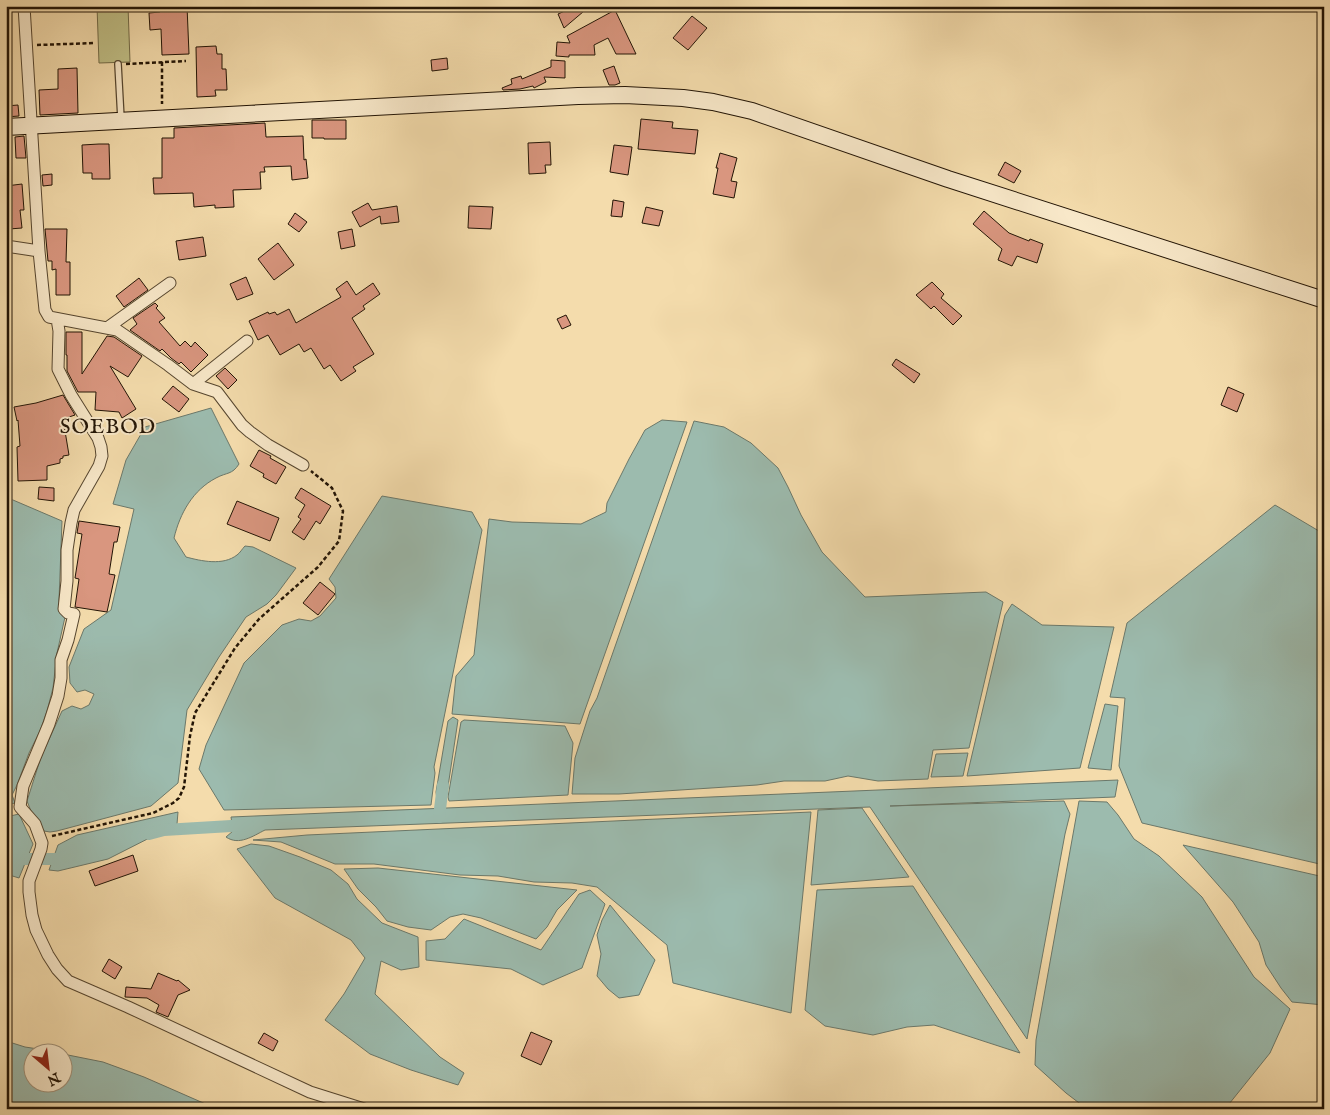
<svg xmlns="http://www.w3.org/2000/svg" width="1330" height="1115" font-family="'IM FELL English',serif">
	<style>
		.green { fill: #c0bf86; stroke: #716a46 }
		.water { fill: #9cbbae; stroke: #6b786a }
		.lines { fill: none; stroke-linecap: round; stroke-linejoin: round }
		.canal { stroke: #9cbbae; stroke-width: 12 }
		.building { fill: #d9967f; stroke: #221405 }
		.lane-casing { stroke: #56462f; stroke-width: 8 }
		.street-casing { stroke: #56462f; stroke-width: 13 }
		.secondary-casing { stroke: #221405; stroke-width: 18 }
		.path { stroke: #221405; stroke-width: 2.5; stroke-dasharray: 4 2.5; stroke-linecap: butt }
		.lane { stroke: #f8e8c9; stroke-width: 5.5 }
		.street { stroke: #f8e8c9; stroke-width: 11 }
		.secondary { stroke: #f8e8c9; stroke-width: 16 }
		.labels { text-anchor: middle; stroke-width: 4; stroke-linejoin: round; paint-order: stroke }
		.neighbourhood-label { font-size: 21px; letter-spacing: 1px; fill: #221405; stroke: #f8e8c9 }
	</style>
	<rect width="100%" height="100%" fill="#f4dcac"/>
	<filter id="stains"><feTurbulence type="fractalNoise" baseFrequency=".004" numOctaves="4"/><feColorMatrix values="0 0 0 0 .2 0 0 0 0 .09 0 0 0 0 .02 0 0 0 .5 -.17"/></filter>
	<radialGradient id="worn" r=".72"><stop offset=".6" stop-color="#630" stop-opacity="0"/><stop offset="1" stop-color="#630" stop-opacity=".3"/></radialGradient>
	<path class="green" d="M97 6H128L130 62 99 63Z"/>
	<path class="water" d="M211 408 239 464C232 475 227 472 216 478 193 490 180 513 174 538L186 557C201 561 223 566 237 555 240 553 242 549 245 546L253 547 296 568 276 595 267 604 246 617 219 657 187 710 178 783 151 806 57 831 50 832 44 831 31 811 27 801 41 757 62 711 72 706 81 709 89 705 94 694 85 690 77 692 70 683 69 667 84 629 111 610 134 509 113 504 126 460 145 427Z
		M662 420 687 422 580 724 452 714 456 676 474 655 489 519 512 522 581 524 606 512 607 503 629 459 645 430Z
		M694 421 724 427 751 443 778 468 788 487 801 515 822 552 865 597 986 592 1003 602 969 748 933 750 928 779 878 781 848 776 825 781H784L757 785 619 794H572L575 758 590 711 597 698Z
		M382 496 472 512 482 530 434 767 435 773 431 805 224 810 199 769 206 745 244 663 282 625 299 619 311 621 320 616 336 598 335 587 329 579Z
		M6 497 62 521 59 600 60 608 65 617 57 653 53 688 47 711 40 731 29 753 17 785 12 795 15 803 6 805Z
		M1275 505 1324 534V865L1142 823 1119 766 1125 698 1110 697 1127 623Z
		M1012 604 1042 625 1114 627 1080 768 967 776 1005 615Z
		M1105 704 1118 706 1111 770 1088 768Z
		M453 717 458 720 446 800 443 802 437 800 436 792 448 721Z
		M464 720 565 726 573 743 568 795 449 801 448 797 461 722Z
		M968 753 963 776 931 777 936 754Z
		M1118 780 1115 797 890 806 1064 801 1070 814 1065 834 1027 1039 870 807 265 830C253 836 239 846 226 837L233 831 231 817Z
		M1079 801 1107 802 1118 815 1134 839 1159 856 1202 897 1254 977 1290 1009 1270 1053 1225 1109H1087L1066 1093 1035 1065 1036 1040Z
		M862 808 909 877 811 885 818 810Z
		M178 812 177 824 108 859 58 871 49 870 58 845 77 835Z
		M811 812 791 1013 673 983 667 945 597 887 572 883 534 882 498 876 460 875 374 864H335L281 842 253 840 307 835Z
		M19 814 33 844 19 878 6 874V817Z
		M251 844 269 846 300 857 331 870 348 884 357 899 382 923 418 937 419 967 401 970 381 961 375 994 440 1057 464 1073 458 1085 411 1070 370 1054 325 1020 344 994 365 958 351 940 275 898 237 849Z
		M1183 845 1324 877V1005L1292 1002 1281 988 1266 965 1259 942 1233 902Z
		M378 868 577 890 557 910 547 927 536 939 481 918 463 914 450 917 431 930 408 927 387 921 376 907 358 889 344 869Z
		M913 886 1020 1053 934 1025 907 1027 873 1035 825 1026 805 1010 817 890Z
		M590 890 605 904 582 968 543 985 511 969 426 960V941L445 939 464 919 541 950 579 894Z
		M610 905 655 960 639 995 619 998 608 989 597 976 601 954 597 935 602 920Z
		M6 1041 25 1047 58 1052H32V1082H62L63 1054 103 1062 144 1077 217 1109H6Z"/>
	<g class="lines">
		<path class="canal" d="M439 817 443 785
			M149 834 164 830 248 825
			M6 859H60L69 856"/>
	</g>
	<path class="building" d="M160 6H187L189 54 162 55 161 29 150 30 149 13 160 12Z
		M576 6H590L564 28 558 14Z
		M615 10 636 54H616L608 38 594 45 595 55H569V57L556 56 557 42 570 43 567 36Z
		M692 16 707 28 688 50 673 38Z
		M216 46 217 54H222V69H226L227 90H215L216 96 197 97 196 47Z
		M447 58 448 69 432 71 431 60Z
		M551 60 565 61V78L544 77 546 82 534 88 533 86 520 89 503 90 502 88 512 84 511 79 521 76 522 79 551 67Z
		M614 66 620 83 615 85H609L603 70Z
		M77 68 78 113 40 115 39 90 58 89V69Z
		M18 105 19 116 6 117V106Z
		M641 119 673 122 672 128 698 130 695 154 638 149Z
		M312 120H346V139H324V138H312Z
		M265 123 266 137 303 136 304 160 306 159 308 178 292 180 291 166 264 167 265 172H260L261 189 233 190 234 207 215 208V205L194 207 193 193 154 194 153 178H162V138H174V128Z
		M24 136 26 158H16L15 137Z
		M550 142 551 165H545L546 173 529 174 528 143Z
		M99 144H109L110 179H92V173H83L82 145Z
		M614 145 632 147 628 175 610 172Z
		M720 153 737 158 731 181 737 182 734 198 713 194 718 168H716Z
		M1005 162 1021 171 1014 183 998 175Z
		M52 174V185L43 186 42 175Z
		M22 184 24 210H20L22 228 9 229 6 186Z
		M613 200 624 202 622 217 611 216Z
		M368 203 372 210 397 206 399 222 381 224 380 216 360 227 352 212Z
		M469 206 493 207 491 229 468 228Z
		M646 207 663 211 659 226 642 223Z
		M984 211 1009 233 1029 241 1030 239 1043 244 1037 263 1017 256 1012 266 998 260 1002 249 973 224Z
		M295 213 307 222 299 232 288 224Z
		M45 229H67L66 262H70V295H56V269L52 270V261H48Z
		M352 229 355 246 341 249 338 232Z
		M203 237 206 256 179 260 176 241Z
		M278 243 294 265 274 280 258 259Z
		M246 277 253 294 237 300 230 284Z
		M139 278 148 290 124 307 116 296Z
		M347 281 356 295 373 283 380 294 363 306 365 309 352 318 374 354 353 367 356 371 341 381 330 365 324 369 311 348 304 352 299 344 280 355 268 335 258 340 249 321 268 312 269 314 275 312 277 315 289 309 296 323 341 297 336 289Z
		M932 282 944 294 941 298 962 316 953 325 934 306 931 309 916 295Z
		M155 303 158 306 156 308 165 318 159 322 180 346 185 341 191 347 195 342 208 355 191 372 181 362 179 364 171 358 162 349 160 351 130 330 137 324 133 318Z
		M566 315 571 325 562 329 557 319Z
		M66 332H82V374L107 336 114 337 142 356 128 377 110 366 136 409 122 418 119 412 95 410 96 392H78L67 371V355H66Z
		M896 359 920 374 914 383 892 365Z
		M225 368 237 380 228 389 216 376Z
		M173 386 189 399 179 412 162 399Z
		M1228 387 1244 394 1237 412 1221 405Z
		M63 395 75 415 63 419 69 455 63 456V458L60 459V463L47 466V480L18 481 17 447 20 446 18 420 17 421 14 407 36 403Z
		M259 450 271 456 270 458 286 467 276 484 263 477 264 474 250 466Z
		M39 487 54 488V501L38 499Z
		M301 488 331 506 320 524 316 521 304 540 292 532 301 519 298 517 305 505 295 498Z
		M237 501 279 518 270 541 227 524Z
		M79 521 120 527 117 542H114L109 574 115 575 107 612 75 607 79 579 75 578 82 534 77 533Z
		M320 582 335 594 318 615 303 603Z
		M133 855 138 871 95 886 89 871Z
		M109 959 122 967 115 979 102 971Z
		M158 973 177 981 178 980 190 990 178 995 168 1017 156 1012 159 1005 147 998 125 997 126 987 151 989Z
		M531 1032 552 1041 541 1065 521 1056Z
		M264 1033 278 1041 273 1051 258 1043Z"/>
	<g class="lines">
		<defs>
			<path id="lane" d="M118 64 121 119"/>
			<path id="street" d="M24 6 39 251 45 310 49 317 117 330 168 365 193 384 217 392 242 425 250 432 268 445 303 465
				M6 246 39 251
				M57 319 59 331 58 369 71 395 98 438 101 447 102 456 99 466 74 510 71 523 67 550V581L64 609 68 613 74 614 68 640 61 660V678L58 696 49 724 23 786 20 807 35 824 42 843 41 849 29 881V892L32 915 36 930 48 955 57 969 68 981 128 1007 310 1092 364 1109
				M107 328 170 283
				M193 384 247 341"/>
			<path id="secondary" d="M6 127 578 96 625 95 683 98 713 102 752 111 948 179 1324 300"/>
		</defs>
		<use href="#lane" class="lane-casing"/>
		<use href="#street" class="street-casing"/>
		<use href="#secondary" class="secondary-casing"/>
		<path class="path" d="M37 45 95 43
			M162 62V104
			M126 64 186 61
			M52 836 153 813 173 803 179 798 184 787 190 736 195 713 235 648 259 619 318 567 339 541 343 511 332 488 311 471"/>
		<use href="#lane" class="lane"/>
		<use href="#street" class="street"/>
		<use href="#secondary" class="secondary"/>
	</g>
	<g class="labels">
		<g class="neighbourhood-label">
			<text x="108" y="433">SOEBOD</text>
		</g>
	</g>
	<rect width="1330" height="1115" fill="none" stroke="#f4dcac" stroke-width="25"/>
	<rect x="8" y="8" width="1315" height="1100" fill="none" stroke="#221405" stroke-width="2.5"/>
	<rect x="12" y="12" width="1305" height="1090" fill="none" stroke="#221405"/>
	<g transform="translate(48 1068) rotate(152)"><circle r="24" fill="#f8e8c9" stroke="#a2937b"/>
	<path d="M0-4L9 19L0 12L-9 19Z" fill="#8f2418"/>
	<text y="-8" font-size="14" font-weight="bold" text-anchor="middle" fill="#221405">N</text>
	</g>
	<rect width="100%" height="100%" filter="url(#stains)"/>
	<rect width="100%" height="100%" fill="url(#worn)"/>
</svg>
